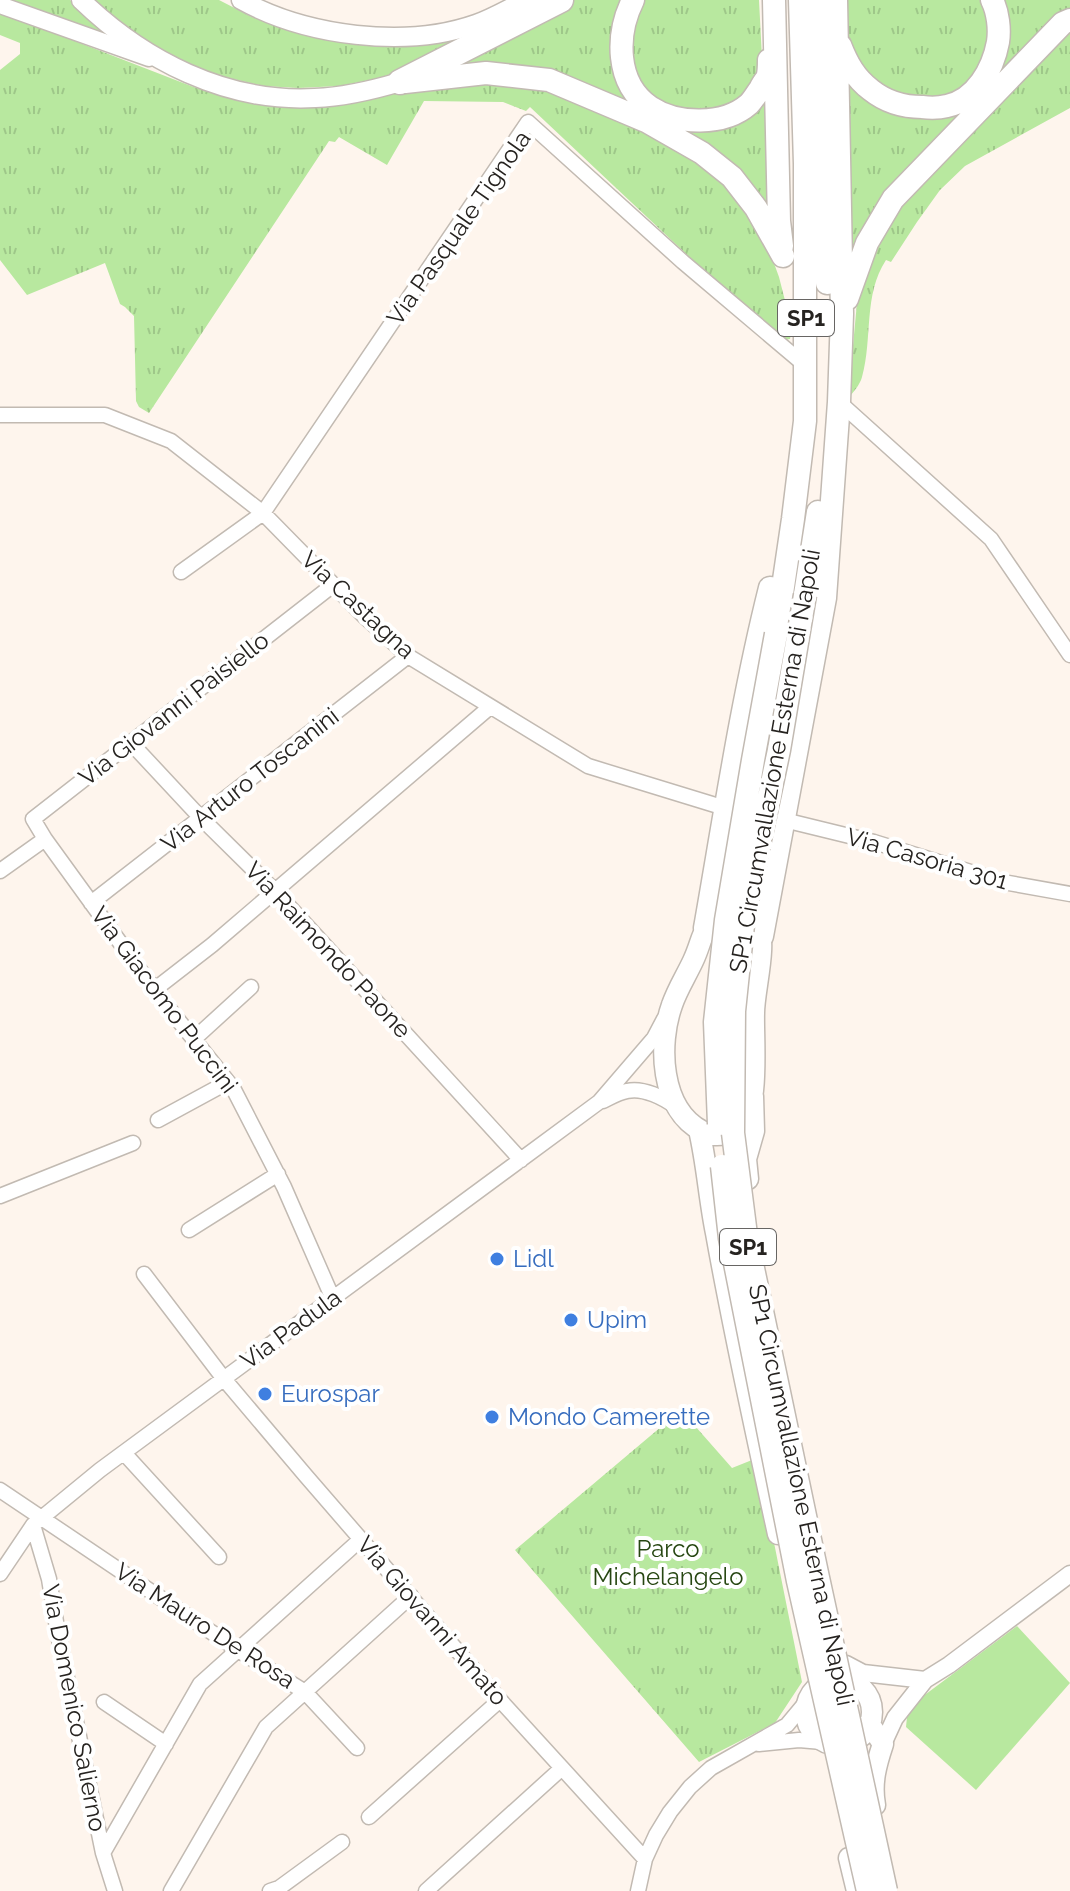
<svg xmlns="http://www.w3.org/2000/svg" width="1070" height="1891" font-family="Raleway,sans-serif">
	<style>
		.grass { fill: url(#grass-tufts) }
		.garden { fill: #b8e89f }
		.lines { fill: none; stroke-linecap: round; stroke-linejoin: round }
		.minor-casing { stroke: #c2bab2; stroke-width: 17 }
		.tertiary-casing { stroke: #c2bab2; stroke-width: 19 }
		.secondary-casing { stroke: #c2bab2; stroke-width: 21 }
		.primary-casing { stroke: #c2bab2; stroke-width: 23 }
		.trunk-casing { stroke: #c2bab2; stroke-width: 25 }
		.motorway-casing { stroke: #c2bab2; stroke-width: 27 }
		.minor { stroke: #fff; stroke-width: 14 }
		.tertiary { stroke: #fff; stroke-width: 16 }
		.secondary { stroke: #fff; stroke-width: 18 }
		.primary { stroke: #fff; stroke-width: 20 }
		.trunk { stroke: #fff; stroke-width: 22 }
		.motorway { stroke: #fff; stroke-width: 24 }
		.trunk-bridge-casing { stroke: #c2bab2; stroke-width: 25; stroke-linecap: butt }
		.trunk-bridge { stroke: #fff; stroke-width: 22 }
		.shop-dot { fill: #3f7fe0; stroke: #fff; stroke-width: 3 }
		.labels { text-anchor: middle; stroke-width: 8; stroke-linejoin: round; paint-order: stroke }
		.shield { fill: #fff; stroke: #676563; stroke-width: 2 }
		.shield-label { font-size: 22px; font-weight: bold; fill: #262320 }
		.street-label { font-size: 24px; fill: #262320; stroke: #fff }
		.shop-label { font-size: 24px; fill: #366cbe; stroke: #fff; text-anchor: start }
		.park-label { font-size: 24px; fill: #274712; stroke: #fff }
	</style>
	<defs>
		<pattern id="grass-tufts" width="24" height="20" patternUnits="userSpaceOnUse" patternTransform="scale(2)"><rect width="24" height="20" fill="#b8e89f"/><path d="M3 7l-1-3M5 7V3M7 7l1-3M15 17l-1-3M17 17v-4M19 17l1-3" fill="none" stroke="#9ec789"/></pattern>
	</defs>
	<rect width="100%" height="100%" fill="#fef5ed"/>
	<path class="grass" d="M4 0H70L119 40Z
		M90 0H219L252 17 283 27 486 29 404 69 380 78 339 86 298 88 264 86 207 73 148 47Z
		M574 0H623L613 40 667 122 767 99 770 215 752 195 612 98 434 74Z
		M637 0H759L762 58 751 92 722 111 669 110 644 88 633 68 632 12Z
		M843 0H988L990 6 986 58 967 83 959 89 950 94 919 101 875 88 847 50Z
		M1000 0H1070V8L1061 14 851 263 845 80 876 107 973 96Z
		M0 12 191 86 218 95 257 102 466 80 554 87 669 144 703 166 728 186 750 214 767 244 779 277 792 328 790 339 785 340 778 336 699 266 530 107 526 111 503 102 424 101 387 165 339 137 335 142 329 141 149 413 139 407 136 401 134 316 125 307 120 304 105 263 27 295 0 260V70L20 54V43L0 35Z
		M1070 25V108L965 166 940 190 917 222 891 262 886 260C863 295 873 338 862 377 860 385 853 392 848 399L858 292 881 225Z
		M681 1410 732 1468 757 1458 802 1682 775 1723 699 1762 515 1550Z"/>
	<path class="garden" d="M1017 1626 1070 1683 976 1790 906 1727 907 1717 922 1697Z"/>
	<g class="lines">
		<defs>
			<path id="minor" d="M839 402 991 539 1070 655
				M0 415H105L171 441 263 513 365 617 408 656 588 766 725 808
				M181 572 263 513 528 122 683 262 806 366
				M131 743 200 817 275 891 521 1160
				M784 820 874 842 1003 882 1070 894
				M0 871 45 839
				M91 903 408 656
				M154 990 212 945 490 707
				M194 1039 251 987
				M603 1101C611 1097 619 1092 627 1091 643 1087 664 1098 676 1107
				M158 1120 228 1082
				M0 1196 133 1143
				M189 1230 278 1174
				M144 1274 224 1379 306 1476 500 1700 645 1859
				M333 1299 284 1187 233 1088 158 995 45 839 33 819 333 585
				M124 1453 219 1557
				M0 1490 238 1650 305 1692 357 1748
				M33 1525 49 1579 58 1634 103 1853 115 1891
				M0 1574 33 1525 100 1470 599 1102 654 1038 664 1019
				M104 1702 166 1744
				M759 1744 799 1740 822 1742
				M369 1817 500 1700
				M103 1853 200 1684 361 1539
				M171 1891 266 1727 411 1596
				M270 1891 279 1888 342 1842
				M426 1891 562 1768
				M638 1891 645 1859 656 1835 670 1812 690 1787 711 1768 787 1725 807 1701"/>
			<path id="tertiary" d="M0 5 149 58
				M846 1664 863 1673 925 1680
				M883 1744 895 1718 925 1680 949 1665 1070 1574"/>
			<path id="secondary" d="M81 0C143 60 226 103 315 98 344 97 373 90 400 82
				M241 0C306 36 405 49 476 24 493 18 510 8 526 0"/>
			<path id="primary" d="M724 913C736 913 750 912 757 923 768 942 754 990 754 1013 753 1039 761 1115 737 1130 733 1132 729 1133 725 1134 717 1136 709 1135 702 1131 660 1109 658 1044 672 1005 677 990 686 976 693 961 704 938 700 926 724 913Z
				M699 1130C707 1164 709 1199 716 1233 734 1334 756 1434 778 1534
				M748 1179 746 1159 754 1131 753 1096
				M806 1712a33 33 0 1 1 66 0a33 33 0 1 1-66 0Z
				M869 1723 883 1744C876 1765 871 1783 875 1805
				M849 1858 857 1891"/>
			<path id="trunk" d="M633 0C616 34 615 83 650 107 677 125 724 126 749 104 753 100 757 93 760 89 760 88 766 79 767 78 769 73 769 65 769 60
				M774 0 779 221 782 246
				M818 0 827 283
				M840 45C847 63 855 78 871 90 886 102 903 107 922 107 930 108 939 108 947 106 976 100 993 69 998 42 1000 29 998 12 992 0
				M405 82 486 73 549 80 646 121 702 153 732 177 756 208 783 256
				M847 299 867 243 893 199 1063 23 1070 20
				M805 595 818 512
				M776 634 793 519 805 421V164L800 0
				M705 928C725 814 742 700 770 588
				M762 936 825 598 839 402 842 314 836 0"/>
			<path id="motorway" d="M400 82 561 0"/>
		</defs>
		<use href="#minor" class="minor-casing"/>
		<use href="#tertiary" class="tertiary-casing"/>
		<use href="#secondary" class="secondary-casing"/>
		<use href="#primary" class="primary-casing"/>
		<use href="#trunk" class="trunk-casing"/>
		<use href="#motorway" class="motorway-casing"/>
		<use href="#minor" class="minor"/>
		<use href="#tertiary" class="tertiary"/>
		<use href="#secondary" class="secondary"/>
		<use href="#primary" class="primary"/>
		<use href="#trunk" class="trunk"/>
		<use href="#motorway" class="motorway"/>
		<defs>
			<path id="trunk-bridge" d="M805 595 779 750 744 915 734 1011 733 1133 746 1235 817 1573 886 1891
				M719 1124 715 1022 726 920 753 760 776 634
				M722 1166 730 1238 798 1581 868 1891"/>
		</defs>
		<use href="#trunk-bridge" class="trunk-bridge-casing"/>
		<use href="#trunk-bridge" class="trunk-bridge"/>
	</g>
	<g class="shop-dot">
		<circle cx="497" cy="1259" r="8"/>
		<circle cx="571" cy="1320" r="8"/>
		<circle cx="265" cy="1394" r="8"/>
		<circle cx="492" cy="1417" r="8"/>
	</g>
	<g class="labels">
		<g class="shield">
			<rect x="778" y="300" width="56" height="36" rx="6"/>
			<rect x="720" y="1229" width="56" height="36" rx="6"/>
		</g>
		<g class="shield-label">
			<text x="806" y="326">SP1</text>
			<text x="748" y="1255">SP1</text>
		</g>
		<g class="street-label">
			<text transform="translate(459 228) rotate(-55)" y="8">Via Pasquale Tignola</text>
			<text transform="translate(358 605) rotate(43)" y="8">Via Castagna</text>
			<text transform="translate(174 709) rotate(-38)" y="8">Via Giovanni Paisiello</text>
			<text transform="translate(775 761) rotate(-80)" y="8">SP1 Circumvallazione Esterna di Napoli</text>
			<text transform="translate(250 780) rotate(-38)" y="8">Via Arturo Toscanini</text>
			<text transform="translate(927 859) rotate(16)" y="8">Via Casoria 301</text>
			<text transform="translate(328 950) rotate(47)" y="8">Via Raimondo Paone</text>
			<text transform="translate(164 1000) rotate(53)" y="8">Via Giacomo Puccini</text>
			<text transform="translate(291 1329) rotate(-36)" y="8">Via Padula</text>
			<text transform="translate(801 1495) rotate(78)" y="8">SP1 Circumvallazione Esterna di Napoli</text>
			<text transform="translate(432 1621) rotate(49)" y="8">Via Giovanni Amato</text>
			<text transform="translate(205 1626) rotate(33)" y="8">Via Mauro De Rosa</text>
			<text transform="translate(74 1708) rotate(79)" y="8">Via Domenico Salierno</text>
		</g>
		<g class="shop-label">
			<text x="513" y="1267">Lidl</text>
			<text x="587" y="1328">Upim</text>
			<text x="281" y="1402">Eurospar</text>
			<text x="508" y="1425">Mondo Camerette</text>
		</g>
		<g class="park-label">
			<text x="668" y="1557">Parco<tspan x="668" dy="28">Michelangelo</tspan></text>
		</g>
	</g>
</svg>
